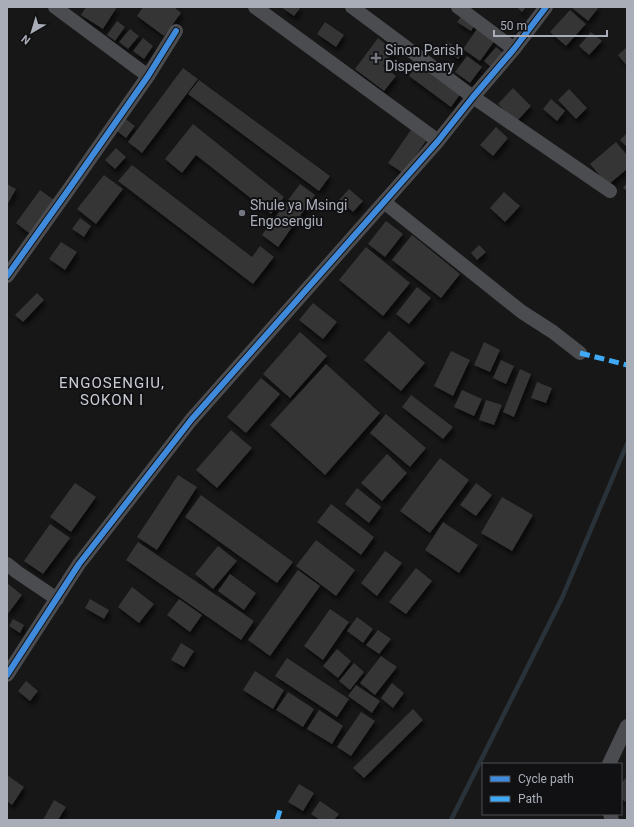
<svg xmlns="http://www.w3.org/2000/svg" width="634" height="827" font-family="Roboto,sans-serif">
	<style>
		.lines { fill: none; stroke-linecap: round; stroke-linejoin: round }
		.stream { stroke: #2a3239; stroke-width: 4.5 }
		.building { fill: #353536; filter: url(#shadow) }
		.minor { stroke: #4b4c50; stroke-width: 14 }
		.quiet { stroke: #3fa9f5; stroke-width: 5; stroke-dasharray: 10 5; stroke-linecap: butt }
		.cycleway-casing { stroke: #111113; stroke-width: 8 }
		.cycleway { stroke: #408adc; stroke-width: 6 }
		.poi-dot { fill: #757880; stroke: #111113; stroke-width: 1.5 }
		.labels { text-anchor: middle; stroke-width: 4; stroke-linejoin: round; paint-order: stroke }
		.poi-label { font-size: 14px; fill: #a8adb8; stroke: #111113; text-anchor: start }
		.neighbourhood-label { font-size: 15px; letter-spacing: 1px; fill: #c9ccd4; stroke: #111113 }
	</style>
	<defs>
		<filter id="shadow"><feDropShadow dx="2.5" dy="4.5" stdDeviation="2" flood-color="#0009"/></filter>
	</defs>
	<rect width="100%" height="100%" fill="#171717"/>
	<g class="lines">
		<path class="stream" d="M451 820 562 598 627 444"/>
	</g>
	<path class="building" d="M86 7H117L103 29 81 15Z
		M143 7H174L181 13 164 36 137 16Z
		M281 7H301L294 16Z
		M517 7H526L522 12Z
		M571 7H599L588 21Z
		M570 10 586 24 566 46 550 32Z
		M463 14 476 23 471 31 457 22Z
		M117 21 125 27 115 41 107 35Z
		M325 22 344 35 336 47 317 34Z
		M479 26 496 39 480 61 463 49Z
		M130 29 139 36 128 49 119 42Z
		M591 32 602 41 589 55 579 46Z
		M143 38 153 46 144 59 133 51Z
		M378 38 394 51 383 66 396 76 384 91 355 69Z
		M447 41 463 53 458 59 442 47Z
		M496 47 504 54 492 68 484 61Z
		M627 47V66L618 55Z
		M467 56 482 67 470 83 455 72Z
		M419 62 461 93 451 107 409 76Z
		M183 68 198 79 142 153 128 142Z
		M199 80 330 176 319 191 188 94Z
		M513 88 531 106 516 122 498 104Z
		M569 89 587 108 576 119 558 100Z
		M551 99 565 111 557 121 543 109Z
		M122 116 135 126 126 138 113 128Z
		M193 124 284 197 271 214 196 155 182 173 165 159Z
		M496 127 508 138 493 156 480 145Z
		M411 130 426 141 403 173 388 163Z
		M627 133V147L620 140Z
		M616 142 627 155V169L608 185 590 164Z
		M116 148 126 157 115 169 105 160Z
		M132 165 252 257 260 246 274 257 253 284 118 181Z
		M104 175 123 189 96 224 77 209Z
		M627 183V191L623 188Z
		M7 184 16 189 7 205Z
		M300 184 315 195 278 247 262 235Z
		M349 189 363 201 353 212 339 200Z
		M40 190 54 200 29 233 16 223Z
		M504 192 520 206 505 222 490 208Z
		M80 218 91 226 84 237 72 229Z
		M386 221 403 234 385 257 368 244Z
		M412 235 460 274 441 298 392 260Z
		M61 242 77 252 65 270 49 259Z
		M479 245 486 252 477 260 471 253Z
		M366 247 410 283 383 316 339 280Z
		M417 287 431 298 409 324 396 314Z
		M37 293 44 300 23 322 15 315Z
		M313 303 337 322 323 339 299 320Z
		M389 331 425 363 401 391 364 360Z
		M300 332 327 356 290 398 263 374Z
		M484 342 500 350 490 372 474 365Z
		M451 351 470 360 453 396 434 386Z
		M501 360 514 366 506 384 493 378Z
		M326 364 380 413 325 475 270 425Z
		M520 369 531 374 514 417 503 412Z
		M261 378 280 394 246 433 227 417Z
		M537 382 552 388 546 403 531 398Z
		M462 390 482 399 474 416 454 407Z
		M411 395 453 427 443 439 402 407Z
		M486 400 502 405 494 425 479 420Z
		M386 414 426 448 410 467 370 433Z
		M231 430 252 448 217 488 196 470Z
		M387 454 407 473 382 501 361 483Z
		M440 458 469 480 430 533 400 511Z
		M178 475 197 487 157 550 137 537Z
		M75 483 96 497 71 532 50 517Z
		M476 483 492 495 476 516 460 505Z
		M357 488 381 507 369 523 345 504Z
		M201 495 293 562 277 583 185 517Z
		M502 497 533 515 512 551 481 533Z
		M331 504 374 537 361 555 317 522Z
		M443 522 478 545 459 573 425 550Z
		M50 524 70 538 43 574 24 561Z
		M316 540 355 570 336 596 296 566Z
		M138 542 254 621 241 640 126 560Z
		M218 546 237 561 213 589 195 574Z
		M385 551 402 563 377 596 361 583Z
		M416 568 432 581 406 614 389 602Z
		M298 570 320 586 270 656 248 640Z
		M230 574 256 593 244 610 218 591Z
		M7 583 22 595 7 615Z
		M132 587 154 604 139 623 118 607Z
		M90 599 109 610 104 619 85 608Z
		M179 599 202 615 190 632 167 615Z
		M330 609 349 622 323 660 304 646Z
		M357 617 373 629 363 643 347 631Z
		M13 619 24 625 20 633 9 626Z
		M378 630 391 639 379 654 366 645Z
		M181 643 194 651 184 667 171 660Z
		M337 649 351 661 338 678 323 666Z
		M381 656 397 667 375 695 360 683Z
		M287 658 349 699 337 717 275 676Z
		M354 663 364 672 350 690 339 681Z
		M255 671 284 690 273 709 243 690Z
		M26 681 38 691 30 701 18 691Z
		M392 683 404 693 393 708 381 698Z
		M356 685 380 701 372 713 348 696Z
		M288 692 314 709 303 727 276 710Z
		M413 709 423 720 364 778 353 768Z
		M319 710 343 726 332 744 307 729Z
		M361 712 375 721 351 756 337 747Z
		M7 775 24 787 12 805 7 801Z
		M627 777V800L625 802 621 798V783Z
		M299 784 314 793 303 811 288 802Z
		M54 800 66 807 58 820H43Z
		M320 801 339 814 334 820H320L311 814Z"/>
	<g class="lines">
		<path class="minor" d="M55 7 148 76
			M255 7 438 141
			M352 7 473 97 610 191
			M458 7 514 49
			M384 202 522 312 553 332 580 353
			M7 276 69 189 148 76 176 31
			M7 564 17 572 57 599
			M7 675 79 564 191 420 438 141 473 97 514 49 546 7
			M609 764 627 726
			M610 814 612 820"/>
		<path class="quiet" d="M580 353 627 365
			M277 820 281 807"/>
		<defs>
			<path id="cycleway" d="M7 276 69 189 148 76 176 31
				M7 675 79 564 191 420 438 141 473 97 514 49 546 7"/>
		</defs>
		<use href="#cycleway" class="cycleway-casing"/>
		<use href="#cycleway" class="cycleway"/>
	</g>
	<g class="poi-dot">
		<path d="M374 52h4v4h4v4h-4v4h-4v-4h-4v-4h4z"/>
		<circle cx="242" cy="213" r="4"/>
	</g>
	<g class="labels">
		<g class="poi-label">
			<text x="385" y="55">Sinon Parish<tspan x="385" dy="16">Dispensary</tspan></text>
			<text x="250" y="210">Shule ya Msingi<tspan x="250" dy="16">Engosengiu</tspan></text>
		</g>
		<g class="neighbourhood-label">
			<text x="112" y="388">ENGOSENGIU,<tspan x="112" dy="17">SOKON I</tspan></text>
		</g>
	</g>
	<rect width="634" height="827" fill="none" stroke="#a8adb8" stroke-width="16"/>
	<rect x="482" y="763" width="140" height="52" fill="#111113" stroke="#4d4f55"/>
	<rect x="490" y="776" width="20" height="6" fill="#408adc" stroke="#4d4f55"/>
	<text x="518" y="783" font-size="12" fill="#a8adb8">Cycle path</text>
	<rect x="490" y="796" width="20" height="6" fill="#3fa9f5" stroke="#4d4f55"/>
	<text x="518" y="803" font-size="12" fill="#a8adb8">Path</text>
	<g transform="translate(32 32) rotate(218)" stroke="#111113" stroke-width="3" paint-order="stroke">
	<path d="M0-3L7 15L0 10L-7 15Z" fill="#a8adb8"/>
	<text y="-6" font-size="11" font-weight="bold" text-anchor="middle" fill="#a8adb8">N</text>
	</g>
	<path d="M494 30v6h113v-6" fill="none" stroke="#a8adb8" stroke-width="2"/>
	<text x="500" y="30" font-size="12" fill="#a8adb8" stroke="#111113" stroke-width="3" paint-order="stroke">50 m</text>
</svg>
